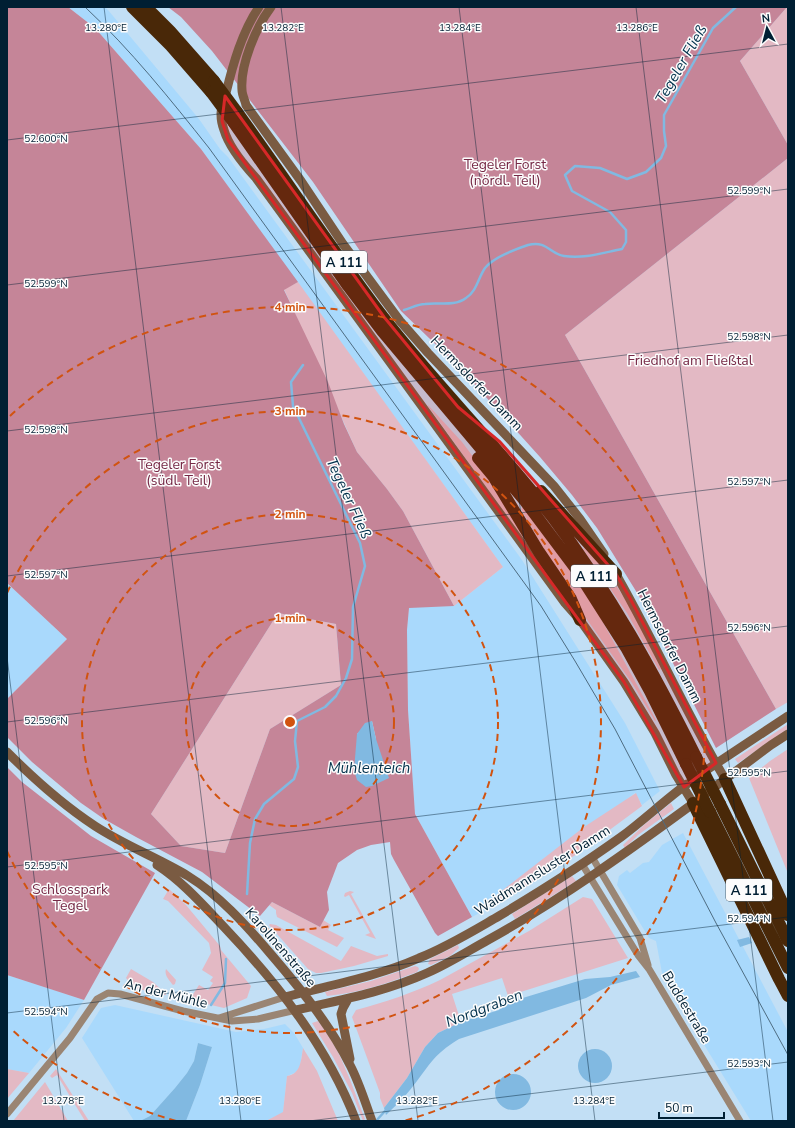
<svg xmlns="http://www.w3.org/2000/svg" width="795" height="1128" font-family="'Nunito Sans',sans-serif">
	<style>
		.built { fill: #a9d9fc }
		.green { fill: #e3b9c4 }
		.forest { fill: #c58598; fill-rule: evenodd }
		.water { fill: #81b9e1 }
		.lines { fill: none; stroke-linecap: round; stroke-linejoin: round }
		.stream { stroke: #81b9e1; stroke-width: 2.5 }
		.street { stroke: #9a8573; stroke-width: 7 }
		.secondary { stroke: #7a5b42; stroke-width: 9 }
		.highway { stroke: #492808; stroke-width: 12 }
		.tram { stroke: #4e6c81; stroke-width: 1 }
		.highway-bridge { stroke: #492808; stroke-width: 12 }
		.marked { fill: #d62828; fill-opacity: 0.2; stroke: #d62828; stroke-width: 3; stroke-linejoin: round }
		.ticks { fill: none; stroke: #001f33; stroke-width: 1; stroke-opacity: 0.45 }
		.ring { fill: none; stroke: #d15310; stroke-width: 2; stroke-dasharray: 7 5 }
		.labels { text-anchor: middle; stroke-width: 3; stroke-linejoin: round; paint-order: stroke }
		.shield { fill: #fcfcfc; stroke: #4c616f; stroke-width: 1 }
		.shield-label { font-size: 13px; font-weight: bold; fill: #001f33 }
		.park-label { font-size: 14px; fill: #762946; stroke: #fcfcfc }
		.street-label { font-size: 14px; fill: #001f33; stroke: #fcfcfc }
		.water-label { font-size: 15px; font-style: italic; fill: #02314c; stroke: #fcfcfc }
		.ticks-label { font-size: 10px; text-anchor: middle; fill: #001f33; stroke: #fcfcfc; stroke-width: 3; stroke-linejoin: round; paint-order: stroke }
		.centre { fill: #d15310; stroke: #fcfcfc; stroke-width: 2 }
		.ring-label { font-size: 12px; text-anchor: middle; font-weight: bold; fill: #d15310; stroke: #fcfcfc; stroke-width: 3; stroke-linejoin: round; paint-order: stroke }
	</style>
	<rect width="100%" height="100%" fill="#c2dff5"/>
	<path class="built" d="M68 7H105L108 10 199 119 220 149 228 157 522 560 625 723 660 791 642 805 635 793 496 901V904L472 917 415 814 408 710 407 630 409 607 454 606 503 567 201 149 95 28Z
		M7 583 67 639 7 699Z
		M683 833 788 1032V1121H751L663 978 656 941 649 938 617 885 619 876 627 870 630 873 643 863 649 862 662 845Z
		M7 975 84 1000 66 1028 29 1073 7 1069Z
		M115 1005 236 1032 264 1029 285 1024 294 1033 303 1048 300 1066 297 1072 287 1076 283 1113 266 1121H186L200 1085 212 1047 198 1043 194 1061 187 1073 175 1088 150 1116 140 1121H134L82 1038 101 1008Z"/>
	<path class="green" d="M787 7H788V145L740 61Z
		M788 158V702L776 709 565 335Z
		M298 282 503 567 454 606 403 511 387 489 357 452 284 289Z
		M428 405 462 442 495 486 525 541 428 406Z
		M523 507 573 574 599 615 656 720 655 721 632 683 571 597 521 509Z
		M584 548C594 558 604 568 612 580 632 607 646 639 661 669L659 670 627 613 583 549Z
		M278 613 336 624 341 685 270 729 225 853 181 846 151 814Z
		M788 724V729L738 763 735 759Z
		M788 749V870L787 871 749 778 770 761Z
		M636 793 642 806 577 854 519 891 496 904V898L499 893 584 827Z
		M671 803 674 809 638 835 625 848 623 845 645 824Z
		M572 876 576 881 515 919 512 914Z
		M169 889 186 905 220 946 221 950 251 986 247 998 224 1008 194 1001 192 996 199 985 208 990 213 983 210 981 213 977 202 970 211 953 209 943 168 901 163 899Z
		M350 891 354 892 351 894 376 939 365 935 370 933 349 895 345 897 344 896 345 893Z
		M583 897 592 899 628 958 508 996 502 978 452 994 461 1022 438 1033 425 1047 407 1078 384 1108 380 1098V1093L352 1017 356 1010C385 1002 413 993 440 980L529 931Z
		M272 902 320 927 323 920 331 925 328 930 344 938 337 947 277 917 276 913V910L269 905Z
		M270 924 276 925 341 961 351 946 377 956 388 954V956L354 966 321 973H316L308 969 269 925Z
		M458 945 459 948 450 956 431 965 428 964 430 959Z
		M415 966 418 967 419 969 417 972C388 983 359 993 327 996L325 992 371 981Z
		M131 969 153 982 166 994V995L138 989 134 987 126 978Z
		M166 969 176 980 175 984 173 985C169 980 164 975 166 969Z
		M318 1021C341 1049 352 1086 365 1119L363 1121 352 1093 333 1057 312 1023Z
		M303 1048 317 1071 338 1121H266L283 1112 287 1076C301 1074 301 1060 303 1048Z
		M7 1069 29 1073 7 1099Z
		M56 1069 89 1121H85L57 1075 52 1078 50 1076Z
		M45 1082 68 1121H13Z"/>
	<path class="forest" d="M7 7H68L95 28 201 149 298 282 284 290 328 382 344 424 357 452 387 489 403 511 454 606 409 608 407 630 408 710 415 814 472 917 438 936 435 933 394 860 391 854 390 842 371 845 357 850 338 863 327 892 329 910 320 927 272 902 260 916 202 872 136 837 104 819 81 803 32 762 7 737V699L67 639 7 583ZM278 613 336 624 341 685 270 729 225 853 181 846 151 814ZM372 721 376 739 357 734Z
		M168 7H787L740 61 788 145V158L565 335 776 709 716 748 639 596 597 528 572 495 540 457 457 365 401 311 313 182 212 51 181 17Z
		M7 767 22 782 91 836 155 873 84 1000 7 975Z"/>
	<path class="water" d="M372 721 376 739 389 778 372 786 366 787 357 780 354 770 357 734 365 723Z
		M749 937 752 943 740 947 737 940Z
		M636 971 640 977 611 985 586 998 459 1039C432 1055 428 1068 410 1090 403 1099 394 1107 386 1115L384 1108 407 1078 425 1047 438 1033 461 1022 499 1010 501 1008 500 1005 585 979 610 977Z
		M198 1043 212 1047 200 1085 186 1121H140L150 1116 175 1088 187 1073 194 1061Z
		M578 1066a17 17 0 1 1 34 0a17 17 0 1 1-34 0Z
		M495 1092a18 18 0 1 1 36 0a18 18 0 1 1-36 0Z"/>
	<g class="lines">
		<path class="stream" d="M404 310C411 308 418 304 425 304 439 302 454 307 466 298 477 291 478 278 485 268 493 258 516 249 528 245 547 240 550 254 564 256 584 259 602 253 622 249L626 242V230L610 212 572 191 565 175 575 166 600 168 627 179 646 172 661 158 666 146 664 131V115L713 28 736 7
			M247 894 250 843 255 819 264 804 294 779 298 767 295 741 297 721 325 707 336 696 346 678 352 659 353 607 365 566 360 543 293 406 291 382 303 365
			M211 1005 225 983 226 959
			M376 1121 385 1111"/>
		<path class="street" d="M592 857 640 938 648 965
			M582 864 638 955 649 969 740 1121
			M219 1018 285 997
			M7 1114 70 1038 97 999 108 993 120 994 183 1011 232 1021 258 1019 296 1010"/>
		<path class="secondary" d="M259 7C242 32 233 64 226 93 224 100 221 108 221 114 221 119 222 125 224 130 229 147 244 165 256 178L565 603 580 620 624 682 655 733 676 775 693 803
			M271 7C256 27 240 65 242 90 242 95 245 100 246 105L301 181 343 244 400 321 428 353 554 486 580 519 604 554
			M613 569C653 638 685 711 725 779
			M7 752C34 779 63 805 95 826 124 845 158 858 188 876 219 895 245 924 269 952 299 987 329 1023 350 1065 359 1082 365 1102 372 1121
			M699 775 788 716
			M708 792 771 745 788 734
			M157 865C183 882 203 905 224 927 278 984 327 1046 356 1121
			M285 997C330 985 376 977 419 958 447 947 473 931 499 916 541 891 582 865 621 837 644 820 665 800 687 784
			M348 999 343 1008 341 1014 350 1059
			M296 1010C340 1000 385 992 427 973 448 964 468 951 488 940 562 899 630 850 698 800"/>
		<path class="highway" d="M132 7 171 46 211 92
			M146 7 170 31 214 81
			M237 112C286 180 332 250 383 317 436 386 500 448 553 518 610 593 654 673 696 757
			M234 123 348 286 382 331 525 501 576 569 627 649 650 691 686 764
			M478 458 493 476 539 552 571 599 580 620
			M541 491 616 574
			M725 779 788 915
			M693 803 779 979 788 996
			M720 804 788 941
			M710 812 788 968"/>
		<path class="tram" d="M85 7C131 50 170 99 209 148L541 606 575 661 615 729 716 923 788 1055"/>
		<path class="highway-bridge" d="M214 81 237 112
			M211 92 234 123
			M696 757 720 804
			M686 764 710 812"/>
	</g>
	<path class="marked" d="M225 96 384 317 458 407 500 442 616 574 630 598 716 763 684 787 624 682 228 140 222 121Z"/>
	<path class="ticks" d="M104 7 241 1121M281 7 418 1121M459 7 595 1121M636 7 773 1121M7 140 788 44M7 285 788 189M7 431 788 335M7 576 788 480M7 657 64 1121M7 722 788 626M7 867 788 771M7 1013 788 917M309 1121 788 1062"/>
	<g class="ring">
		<circle cx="290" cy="722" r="104"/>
		<circle cx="290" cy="722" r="208"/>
		<path d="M7 593A311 311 0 1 1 7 851"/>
		<path d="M176 1121A415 415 0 0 1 10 1028M10 416A415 415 0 1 1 404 1121"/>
	</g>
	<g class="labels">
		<g class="shield">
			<rect x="321" y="251" width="46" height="22" rx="3"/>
			<rect x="571" y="565" width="46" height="22" rx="3"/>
			<rect x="726" y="879" width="46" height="22" rx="3"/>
		</g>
		<g class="shield-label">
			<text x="344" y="267">A 111</text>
			<text x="594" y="581">A 111</text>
			<text x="749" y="895">A 111</text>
		</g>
		<g class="park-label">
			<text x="505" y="169">Tegeler Forst<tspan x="505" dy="16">(nördl. Teil)</tspan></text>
			<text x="690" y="365">Friedhof am Fließtal</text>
			<text x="179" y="469">Tegeler Forst<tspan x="179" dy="16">(südl. Teil)</tspan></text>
			<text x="70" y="894">Schlosspark<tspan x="70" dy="16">Tegel</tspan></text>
		</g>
		<g class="street-label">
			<text transform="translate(477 383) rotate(46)" y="5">Hermsdorfer Damm</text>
			<text transform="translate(670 646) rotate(63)" y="5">Hermsdorfer Damm</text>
			<text transform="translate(542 870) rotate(-32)" y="5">Waidmannsluster Damm</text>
			<text transform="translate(281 947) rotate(49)" y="5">Karolinenstraße</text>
			<text transform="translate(166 993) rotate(14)" y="5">An der Mühle</text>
			<text transform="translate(687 1007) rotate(59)" y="5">Buddestraße</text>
		</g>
		<g class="water-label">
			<text transform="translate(681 64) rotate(-60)" y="5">Tegeler Fließ</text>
			<text transform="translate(349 498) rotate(65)" y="5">Tegeler Fließ</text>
			<text x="369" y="773">Mühlenteich</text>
			<text transform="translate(484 1008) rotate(-21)" y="5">Nordgraben</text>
		</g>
	</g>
	<g class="ticks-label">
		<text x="106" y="31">13.280°E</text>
		<text x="283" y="31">13.282°E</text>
		<text x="460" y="31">13.284°E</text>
		<text x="637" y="31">13.286°E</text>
		<text x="46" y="142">52.600°N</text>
		<text x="749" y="194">52.599°N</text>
		<text x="46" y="287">52.599°N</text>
		<text x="749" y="340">52.598°N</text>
		<text x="46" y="433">52.598°N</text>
		<text x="749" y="485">52.597°N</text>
		<text x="46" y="578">52.597°N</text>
		<text x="749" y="631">52.596°N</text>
		<text x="46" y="724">52.596°N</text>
		<text x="749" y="776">52.595°N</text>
		<text x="46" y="869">52.595°N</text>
		<text x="749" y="922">52.594°N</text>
		<text x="46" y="1015">52.594°N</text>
		<text x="749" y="1067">52.593°N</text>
		<text x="63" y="1104">13.278°E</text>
		<text x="240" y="1104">13.280°E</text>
		<text x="417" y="1104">13.282°E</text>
		<text x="594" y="1104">13.284°E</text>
	</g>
	<circle cx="290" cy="722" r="6" class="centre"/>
	<g class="ring-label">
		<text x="290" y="311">4 min</text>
		<text x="290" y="415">3 min</text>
		<text x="290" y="518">2 min</text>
		<text x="290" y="622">1 min</text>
	</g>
	<rect width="795" height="1128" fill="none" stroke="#001f33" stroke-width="16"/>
	<g transform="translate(767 28) rotate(353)" stroke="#fcfcfc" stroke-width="3" paint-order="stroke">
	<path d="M0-3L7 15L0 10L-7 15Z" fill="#001f33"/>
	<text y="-6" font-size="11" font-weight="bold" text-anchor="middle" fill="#001f33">N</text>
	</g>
	<path d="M659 1112v6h65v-6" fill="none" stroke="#001f33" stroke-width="2"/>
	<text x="665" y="1112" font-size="12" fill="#001f33" stroke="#fcfcfc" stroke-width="3" paint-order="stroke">50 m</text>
</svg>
